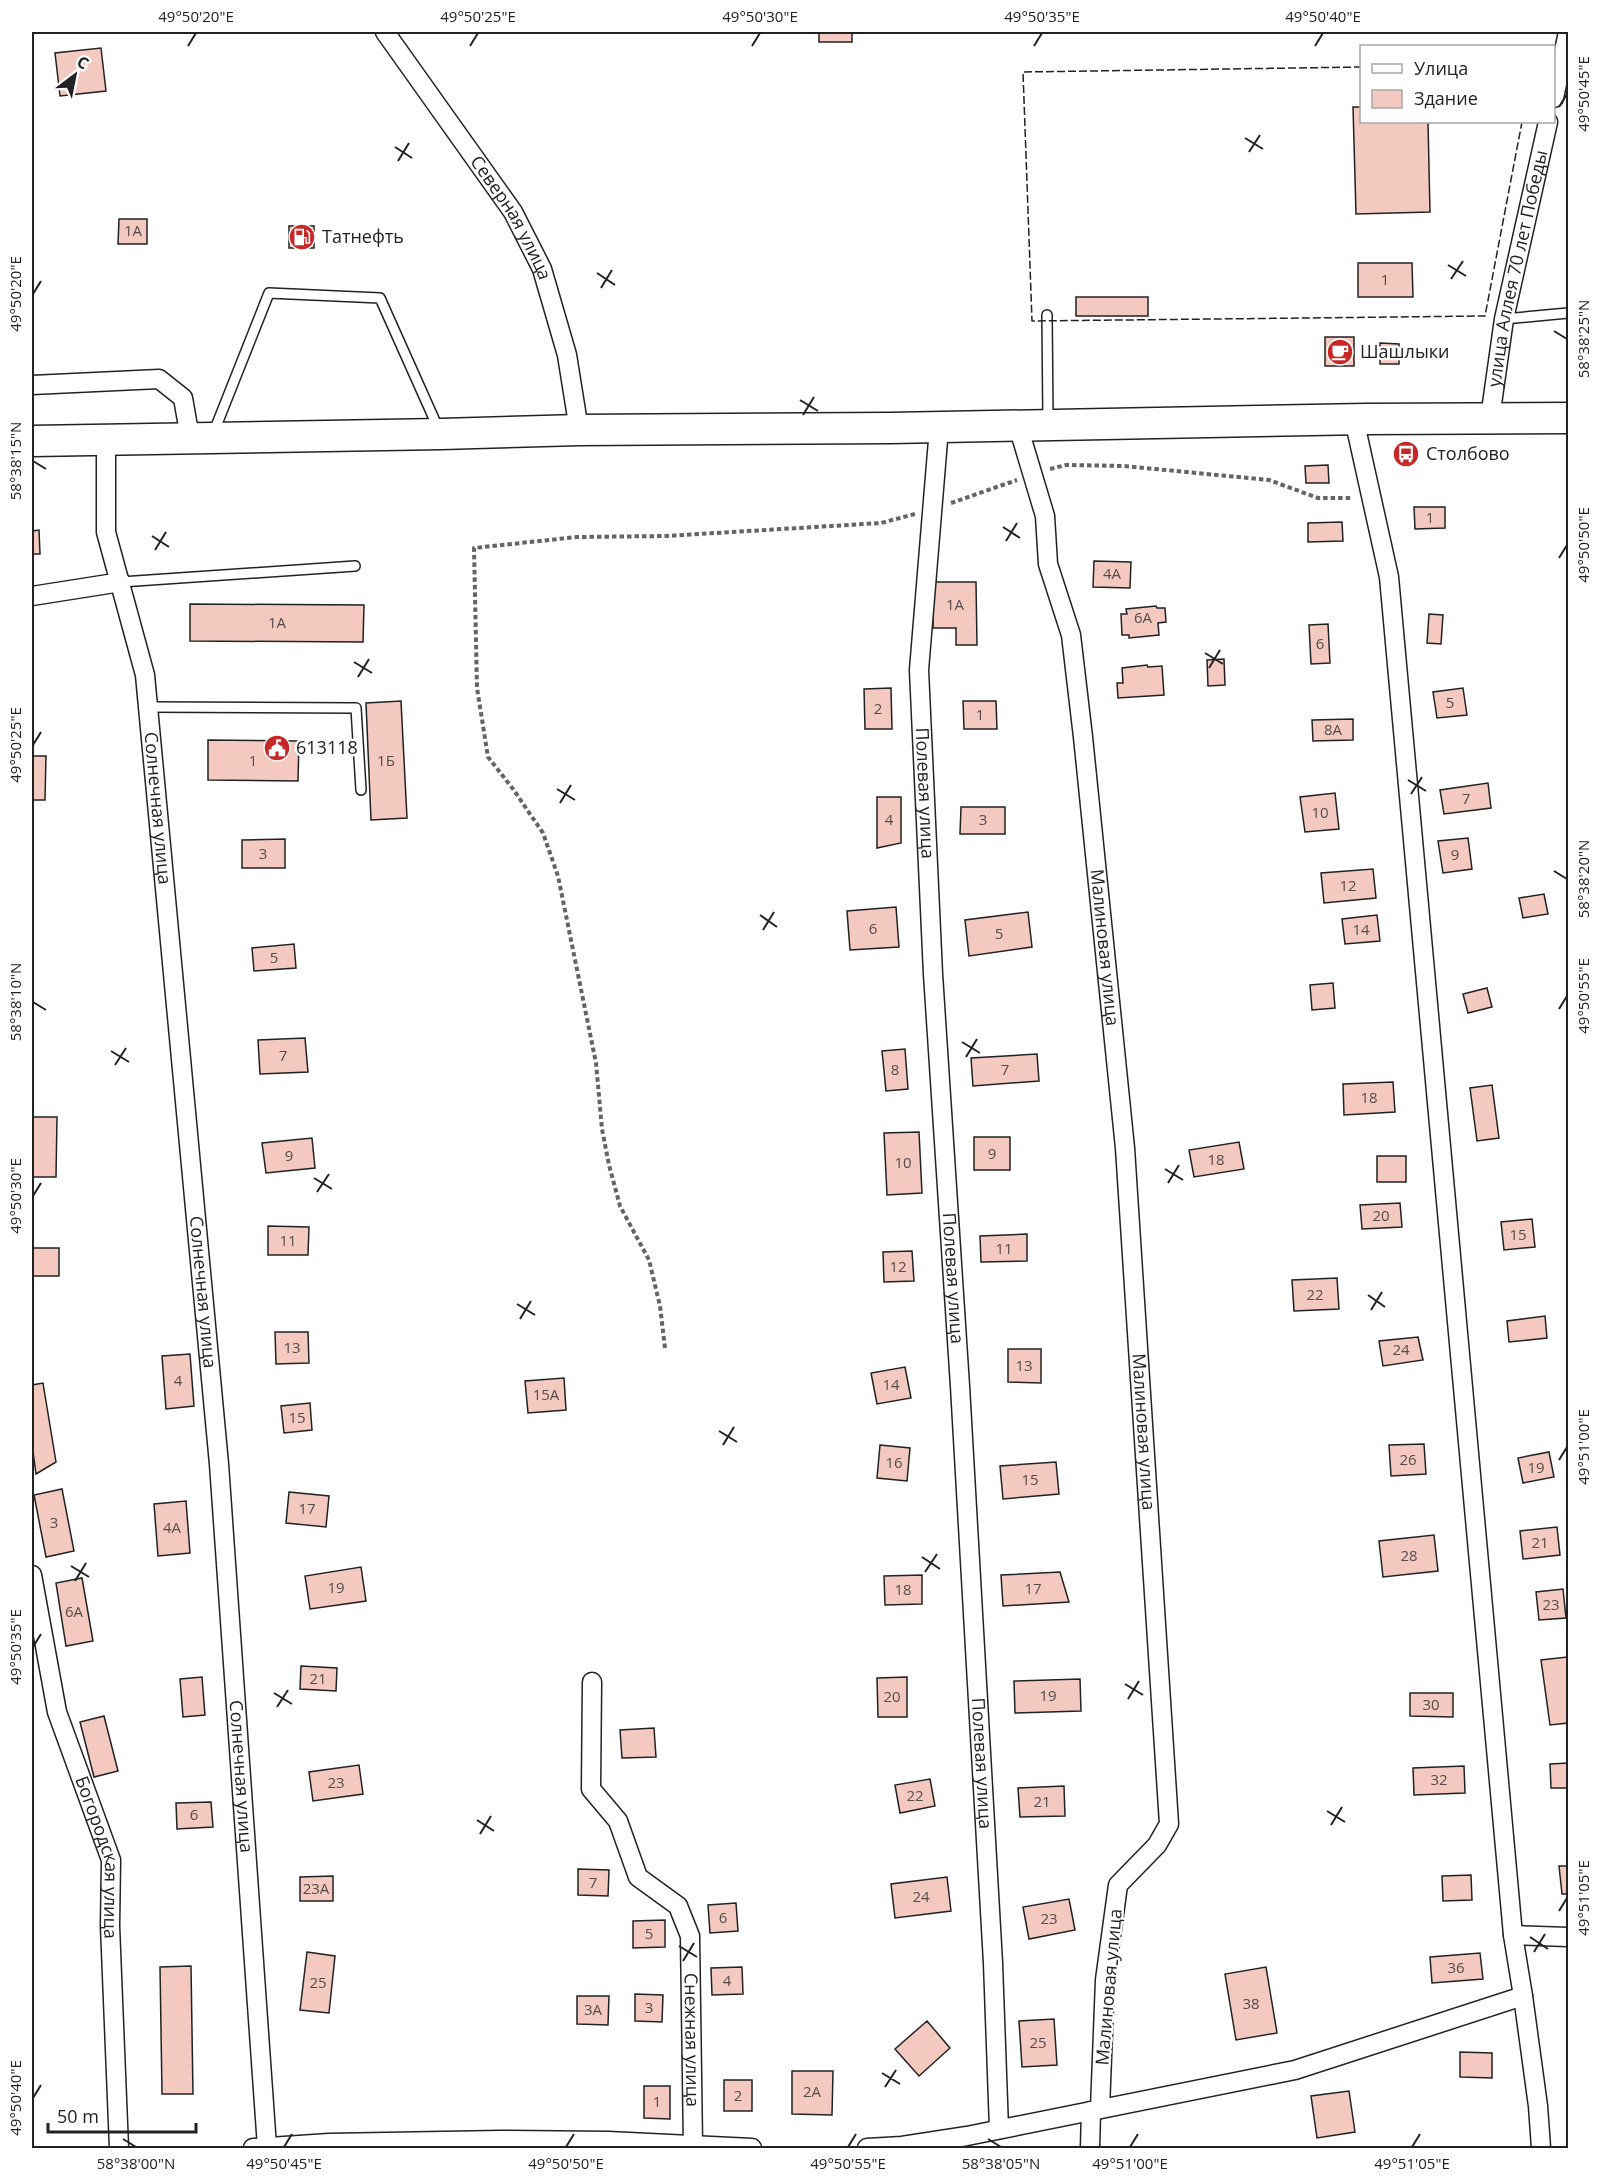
<svg xmlns="http://www.w3.org/2000/svg" width="1600" height="2180" font-family="'Open Sans',sans-serif">
	<style>
		.building { fill: #f3c9c0; stroke: #222; stroke-width: 1.5 }
		.lines { fill: none; stroke-linecap: round; stroke-linejoin: round }
		.service-casing { stroke: #222; stroke-width: 12 }
		.minor-casing { stroke: #222; stroke-width: 21 }
		.trunk-casing { stroke: #222; stroke-width: 33 }
		.path { stroke: #646464; stroke-width: 4; stroke-dasharray: 4.5 3; stroke-linecap: butt }
		.service { stroke: #fff; stroke-width: 9 }
		.minor { stroke: #fff; stroke-width: 18 }
		.trunk { stroke: #fff; stroke-width: 30 }
		.fence { stroke: #222; stroke-width: 1.5; stroke-dasharray: 8 3; stroke-linecap: butt }
		.ticks { fill: none; stroke: #222; stroke-width: 2 }
		.labels { text-anchor: middle; stroke-width: 4.5; stroke-linejoin: round; paint-order: stroke }
		.number-label { font-size: 15px; fill: #564c4a }
		.street-label { font-size: 18px; fill: #222; stroke: #fff }
		.poi-label { font-size: 18px; fill: #222; stroke: #fff; text-anchor: start }
		.neatline { fill: none; stroke: #222; stroke-width: 2 }
		.ticks-label { font-size: 15px; text-anchor: middle; fill: #222 }
	</style>
	<rect width="100%" height="100%" fill="#fff"/>
	<path class="building" d="M819 32H852V42H819Z
		M101 48 106 91 60 96 55 53Z
		M1353 107H1362V122H1428L1430 212 1356 214Z
		M119 219H147V244H118Z
		M289 226H314V248H289Z
		M1358 263H1412L1413 297H1358Z
		M1076 297H1148V316H1076Z
		M1325 337H1354V366H1325Z
		M1380 343 1399 344V364H1380Z
		M1328 465 1329 483H1306L1305 466Z
		M1414 507H1445V528L1415 529Z
		M1342 522 1343 541 1308 542V523Z
		M39 530 40 554H32V531Z
		M1094 561 1131 562 1130 588 1093 587Z
		M933 582H976L977 645H956V628H933Z
		M190 604 364 605 363 642 190 641Z
		M1156 606 1157 608H1165L1166 622 1158 623 1159 635 1129 638V635H1122L1121 614H1127L1126 609Z
		M1429 614 1443 615 1441 644 1427 643Z
		M1328 624 1330 663 1311 664 1309 625Z
		M1224 659 1225 685 1208 686 1207 660Z
		M1147 665 1148 667 1162 666 1164 695 1118 698 1117 683H1123L1122 668Z
		M891 688 892 729H865L864 689Z
		M1463 688 1467 715 1437 718 1433 692Z
		M401 701 407 818 371 820 366 703Z
		M963 701H996L997 729H964Z
		M1353 719V740L1313 741 1312 720Z
		M208 740 299 741 298 781 208 780Z
		M32 756H46L45 800H32Z
		M1488 783 1491 808 1444 814 1440 790Z
		M1335 793 1339 829 1305 832 1300 797Z
		M877 797H901V843L877 848Z
		M961 807H1005V834H960Z
		M1468 838 1472 869 1443 873 1438 841Z
		M285 839V868H242V840Z
		M1373 869 1376 898 1324 903 1321 873Z
		M1544 894 1548 914 1523 918 1519 898Z
		M896 907 899 947 850 950 847 911Z
		M1028 912 1032 947 969 956 965 920Z
		M1377 915 1380 941 1345 944 1342 919Z
		M294 944 296 968 254 971 252 948Z
		M1333 983 1335 1008 1312 1010 1310 985Z
		M1487 988 1492 1007 1468 1013 1463 994Z
		M305 1038 308 1072 260 1074 258 1040Z
		M905 1049 908 1089 886 1091 882 1051Z
		M1037 1054 1039 1081 973 1086 971 1058Z
		M1393 1082 1395 1112 1344 1115 1343 1084Z
		M1492 1085 1499 1138 1477 1141 1470 1088Z
		M32 1117H57L56 1177H32Z
		M919 1132 922 1193 887 1195 884 1133Z
		M974 1137H1010V1170H974Z
		M312 1138 315 1168 266 1173 262 1143Z
		M1239 1142 1244 1169 1194 1177 1189 1150Z
		M1377 1156H1406V1182H1377Z
		M1400 1203 1402 1227 1362 1229 1360 1205Z
		M1532 1219 1535 1247 1504 1250 1501 1222Z
		M268 1226 309 1227 308 1255H268Z
		M1027 1234V1261L981 1262 980 1236Z
		M32 1248H59V1276H32Z
		M912 1251 914 1281 884 1282 883 1252Z
		M1337 1278 1339 1309 1294 1311 1292 1280Z
		M1545 1316 1547 1338 1509 1342 1507 1321Z
		M275 1332H308L309 1363 276 1364Z
		M1418 1337 1423 1360 1383 1366 1379 1341Z
		M1008 1349H1041V1383L1008 1382Z
		M190 1354 194 1406 166 1409 162 1356Z
		M905 1367 911 1398 877 1404 871 1373Z
		M564 1378 566 1410 528 1413 525 1381Z
		M43 1383 56 1462 36 1474 32 1444V1385Z
		M310 1403 312 1430 284 1433 281 1406Z
		M1424 1444 1426 1474 1391 1476 1389 1445Z
		M880 1445 910 1448 907 1481 877 1478Z
		M1549 1452 1554 1477 1523 1483 1518 1458Z
		M1056 1462 1059 1494 1003 1499 1000 1466Z
		M62 1489 74 1551 46 1557 34 1495Z
		M289 1492 329 1496 326 1527 286 1523Z
		M186 1501 190 1553 158 1556 154 1504Z
		M1557 1527 1560 1555 1523 1559 1520 1531Z
		M1434 1535 1438 1571 1383 1577 1379 1541Z
		M361 1567 366 1601 310 1609 305 1576Z
		M1060 1572 1069 1602 1003 1606 1001 1575Z
		M922 1575V1604L885 1605 884 1576Z
		M82 1578 93 1641 66 1646 56 1583Z
		M1563 1589 1566 1618 1539 1620 1536 1592Z
		M1567 1657 1568 1723 1550 1725 1541 1660Z
		M301 1666 337 1668 336 1691 300 1689Z
		M202 1677 205 1715 183 1717 180 1679Z
		M907 1677V1717H878L877 1678Z
		M1080 1679 1081 1711 1015 1713 1014 1681Z
		M1410 1693H1453V1717L1410 1716Z
		M104 1716 118 1771 94 1777 80 1722Z
		M654 1728 656 1757 622 1758 620 1730Z
		M1568 1763V1788H1551L1550 1764Z
		M359 1765 363 1794 313 1801 309 1772Z
		M1464 1766 1465 1793 1414 1795 1413 1768Z
		M930 1779 935 1806 900 1813 895 1785Z
		M1064 1786 1065 1816 1020 1817 1018 1788Z
		M211 1802 213 1827 177 1829 176 1803Z
		M1559 1866H1568V1894H1562Z
		M578 1869 609 1870 608 1896 578 1895Z
		M1471 1875 1472 1900 1443 1901 1442 1876Z
		M333 1876V1901H300V1877Z
		M947 1877 951 1911 895 1918 891 1884Z
		M1069 1899 1075 1930 1029 1939 1023 1907Z
		M736 1903 738 1931 710 1933 708 1905Z
		M665 1920V1947L633 1948V1921Z
		M307 1952 335 1956 329 2013 300 2010Z
		M1480 1953 1483 1979 1432 1983 1430 1957Z
		M191 1966 193 2094H162L160 1967Z
		M742 1967 743 1994 712 1995 711 1968Z
		M1266 1967 1277 2033 1236 2040 1225 1974Z
		M635 1994 663 1995 662 2022 635 2021Z
		M577 1996H609L608 2025 577 2024Z
		M1054 2019 1057 2065 1022 2067 1019 2021Z
		M927 2021 950 2048 919 2076 895 2049Z
		M1460 2052 1492 2053V2078L1460 2077Z
		M792 2071H833L832 2115 792 2114Z
		M724 2080H752V2111H724Z
		M644 2086H670V2119L644 2118Z
		M1349 2091 1355 2132 1317 2138 1311 2096Z"/>
	<g class="lines">
		<defs>
			<path id="service" d="M1047 315 1048 420
				M1504 319 1568 313
				M213 434 269 293 380 298 439 430
				M121 582 355 566
				M148 707 356 708 361 790"/>
			<g id="minor">
				<path id="s1" d="M385 32 513 212 542 269 567 355 579 430"/>
				<path d="M1554 98 1568 32"/>
				<path d="M32 385 159 379 183 398 190 438"/>
				<path id="s2" d="M1490 418 1504 319 1548 122"/>
				<path id="s3" d="M1018 426 1045 516 1048 564 1071 635 1083 737 1125 1148 1169 1824 1157 1845 1118 1885 1105 1980 1100 2109"/>
				<path id="s4" d="M939 428 919 670 933 974 960 1386 993 1963 999 2129"/>
				<path id="s5" d="M106 440V532L145 675 148 707 219 1464 267 2147"/>
				<path d="M32 596 121 582"/>
				<path id="s6" d="M32 1575 57 1712 111 1860 110 1926 119 2148"/>
				<path id="s7" d="M592 1682 591 1789 618 1821 638 1877 678 1906 690 1936 693 2146"/>
				<path d="M1513 1935 1568 1937"/>
				<path d="M1523 1996 1538 2106 1541 2148"/>
				<path d="M253 2148 329 2143 501 2140 608 2141 752 2148"/>
				<path d="M867 2148 902 2146 967 2136 1295 2070 1523 1996 1513 1935 1389 577 1354 419"/>
				<path d="M1090 2148 1091 2111"/>
			</g>
			<path id="trunk" d="M32 441 441 434 579 430 891 428 1366 419 1568 418"/>
		</defs>
		<use href="#service" class="service-casing"/>
		<use href="#minor" class="minor-casing"/>
		<use href="#trunk" class="trunk-casing"/>
		<path class="path" d="M1050 469 1066 465 1124 466 1269 480 1318 498H1353
			M951 503 1017 480
			M665 1348 660 1306 649 1260 620 1206 609 1165 602 1129 596 1063 558 876 543 833 513 789 488 757 477 688 474 548 577 537 666 536 881 523 915 514"/>
		<use href="#service" class="service"/>
		<use href="#minor" class="minor"/>
		<use href="#trunk" class="trunk"/>
		<path class="fence" d="M1362 67 1023 72 1032 321 1485 316 1522 122"/>
	</g>
	<path class="ticks" d="M188 46 196 33M470 46 478 33M752 46 760 33M1034 46 1042 33M1315 46 1323 33M1559 107 1567 94M1245 138 1263 149M395 147 412 158M1249 152 1260 135M398 161 409 143M1448 265 1466 276M597 273 615 285M1451 279 1463 261M601 288 612 270M33 294 41 281M1554 331 1567 339M800 400 818 411M803 415 814 397M33 461 46 469M1003 527 1020 538M152 536 169 547M1006 541 1017 523M155 550 166 532M1559 558 1567 545M1205 653 1223 664M354 662 372 673M1209 668 1220 650M358 677 369 659M33 745 41 732M1408 780 1426 791M557 789 575 800M1411 794 1422 777M560 803 571 785M1554 871 1567 879M760 915 777 927M763 930 774 912M33 1002 46 1010M1559 1009 1567 996M962 1042 980 1053M111 1051 129 1062M966 1057 977 1039M115 1065 126 1048M1165 1169 1183 1180M314 1178 332 1189M1168 1183 1179 1165M317 1192 329 1174M33 1196 41 1183M1368 1295 1385 1307M517 1304 535 1315M1371 1310 1382 1292M520 1319 531 1301M719 1431 737 1442M723 1445 734 1427M1559 1460 1567 1447M922 1557 940 1569M71 1566 89 1577M925 1572 937 1554M75 1581 86 1563M33 1647 41 1634M1125 1684 1143 1695M274 1693 292 1704M1128 1699 1139 1681M277 1707 288 1690M1327 1811 1345 1822M477 1820 494 1831M1331 1825 1342 1807M480 1834 491 1816M1559 1911 1567 1898M1530 1937 1548 1949M679 1946 697 1957M1534 1952 1545 1934M683 1961 694 1943M882 2073 900 2084M885 2087 896 2070M33 2098 41 2085M123 2139 136 2147M988 2139 1001 2147M284 2147 292 2134M566 2147 574 2134M848 2147 856 2134M1130 2147 1138 2134M1412 2147 1420 2134"/>
	<defs>
		<symbol id="fuel-disc" viewBox="-11 -11 22 22"><circle r="9.5" fill="#c62828" stroke="#fff"/><path d="M-5.5-6h7V0h2V4h1.3V-2.5L3-4.5l.8-.8L6-3V5H2.5V1h-1V6h-7ZM-4.2-4.7v3.2H.2V-4.7Z" fill="#fff"/></symbol>
		<symbol id="cafe-disc" viewBox="-11 -11 22 22"><circle r="9.5" fill="#c62828" stroke="#fff"/><path d="M-5.5-4.5H6V0H3Q3 3.5 0 3.5H-2.5Q-5.5 3.5-5.5 0ZM3-3.2v2h1.7v-2ZM-6 4.5H4V6H-6Z" fill="#fff"/></symbol>
		<symbol id="bus-disc" viewBox="-11 -11 22 22"><circle r="9.5" fill="#c62828" stroke="#fff"/><path d="M-5-6H5V4H4V6H2V4H-2V6H-4V4H-5ZM-3.5-4V0h7V-4ZM-3.5 1.2v1.5H-2V1.2ZM2 1.2v1.5H3.5V1.2Z" fill="#fff"/></symbol>
		<symbol id="civic-disc" viewBox="-11 -11 22 22"><circle r="9.5" fill="#c62828" stroke="#fff"/><path d="M-.6-6.5H3V-4.5H.6V-3L4-1V1h2V6H-6V1h2V-1L-.6-3ZM-1.2 2.5V6h2.4V2.5Z" fill="#fff"/></symbol>
	</defs>
	<g fill-rule="evenodd">
		<use href="#fuel-disc" x="287" y="222" width="30" height="30"/>
		<use href="#cafe-disc" x="1325" y="337" width="30" height="30"/>
		<use href="#bus-disc" x="1391" y="439" width="30" height="30"/>
		<use href="#civic-disc" x="262" y="733" width="30" height="30"/>
	</g>
	<g class="labels">
		<g class="number-label">
			<text x="133" y="236">1А</text>
			<text x="1385" y="285">1</text>
			<text x="1430" y="523">1</text>
			<text x="1112" y="579">4А</text>
			<text x="955" y="610">1А</text>
			<text x="1143" y="623">6А</text>
			<text x="277" y="628">1А</text>
			<text x="1320" y="649">6</text>
			<text x="1450" y="708">5</text>
			<text x="878" y="714">2</text>
			<text x="980" y="720">1</text>
			<text x="1333" y="735">8А</text>
			<text x="253" y="766">1</text>
			<text x="386" y="766">1Б</text>
			<text x="1466" y="804">7</text>
			<text x="1320" y="818">10</text>
			<text x="889" y="825">4</text>
			<text x="983" y="825">3</text>
			<text x="263" y="859">3</text>
			<text x="1455" y="860">9</text>
			<text x="1348" y="891">12</text>
			<text x="873" y="934">6</text>
			<text x="1361" y="935">14</text>
			<text x="999" y="939">5</text>
			<text x="274" y="963">5</text>
			<text x="283" y="1061">7</text>
			<text x="895" y="1075">8</text>
			<text x="1005" y="1075">7</text>
			<text x="1369" y="1103">18</text>
			<text x="992" y="1159">9</text>
			<text x="289" y="1161">9</text>
			<text x="1216" y="1165">18</text>
			<text x="903" y="1168">10</text>
			<text x="1381" y="1221">20</text>
			<text x="1518" y="1240">15</text>
			<text x="288" y="1246">11</text>
			<text x="1004" y="1254">11</text>
			<text x="898" y="1272">12</text>
			<text x="1315" y="1300">22</text>
			<text x="292" y="1353">13</text>
			<text x="1401" y="1355">24</text>
			<text x="1024" y="1371">13</text>
			<text x="178" y="1386">4</text>
			<text x="891" y="1390">14</text>
			<text x="546" y="1400">15А</text>
			<text x="297" y="1423">15</text>
			<text x="1408" y="1465">26</text>
			<text x="894" y="1468">16</text>
			<text x="1536" y="1473">19</text>
			<text x="1030" y="1485">15</text>
			<text x="307" y="1514">17</text>
			<text x="54" y="1528">3</text>
			<text x="172" y="1533">4А</text>
			<text x="1540" y="1548">21</text>
			<text x="1409" y="1561">28</text>
			<text x="336" y="1593">19</text>
			<text x="1033" y="1594">17</text>
			<text x="903" y="1595">18</text>
			<text x="1551" y="1610">23</text>
			<text x="74" y="1617">6А</text>
			<text x="318" y="1684">21</text>
			<text x="1048" y="1701">19</text>
			<text x="892" y="1702">20</text>
			<text x="1431" y="1710">30</text>
			<text x="1439" y="1785">32</text>
			<text x="336" y="1788">23</text>
			<text x="915" y="1801">22</text>
			<text x="1042" y="1807">21</text>
			<text x="194" y="1820">6</text>
			<text x="593" y="1888">7</text>
			<text x="316" y="1894">23А</text>
			<text x="921" y="1902">24</text>
			<text x="723" y="1923">6</text>
			<text x="1049" y="1924">23</text>
			<text x="649" y="1939">5</text>
			<text x="1456" y="1973">36</text>
			<text x="727" y="1986">4</text>
			<text x="318" y="1988">25</text>
			<text x="1251" y="2009">38</text>
			<text x="649" y="2013">3</text>
			<text x="593" y="2015">3А</text>
			<text x="1038" y="2048">25</text>
			<text x="812" y="2097">2А</text>
			<text x="738" y="2101">2</text>
			<text x="657" y="2107">1</text>
		</g>
		<g class="street-label">
			<text dy="6" stroke="none"><textPath href="#s1" startOffset="225">Северная улица</textPath></text>
			<text dy="6" stroke="none"><textPath href="#s2" startOffset="152">улица Аллея 70 лет Победы</textPath></text>
			<text dy="6" stroke="none"><textPath href="#s4" startOffset="366">Полевая улица</textPath></text>
			<text dy="6" stroke="none"><textPath href="#s5" startOffset="374">Солнечная улица</textPath></text>
			<text dy="6" stroke="none"><textPath href="#s3" startOffset="531">Малиновая улица</textPath></text>
			<text dy="6" stroke="none"><textPath href="#s4" startOffset="852">Полевая улица</textPath></text>
			<text dy="6" stroke="none"><textPath href="#s5" startOffset="860">Солнечная улица</textPath></text>
			<text dy="6" stroke="none"><textPath href="#s3" startOffset="1017">Малиновая улица</textPath></text>
			<text dy="6" stroke="none"><textPath href="#s4" startOffset="1338">Полевая улица</textPath></text>
			<text dy="6" stroke="none"><textPath href="#s5" startOffset="1346">Солнечная улица</textPath></text>
			<text dy="6" stroke="none"><textPath href="#s6" startOffset="292">Богородская улица</textPath></text>
			<text transform="translate(1109 1987) rotate(-85)" y="6">Малиновая улица</text>
			<text dy="6" stroke="none"><textPath href="#s7" startOffset="394">Снежная улица</textPath></text>
		</g>
		<g class="poi-label">
			<text x="322" y="243">Татнефть</text>
			<text x="1360" y="358">Шашлыки</text>
			<text x="1426" y="460">Столбово</text>
			<text x="296" y="754">613118</text>
		</g>
	</g>
	<rect width="1600" height="2180" fill="none" stroke="#ffffff" stroke-width="66"/>
	<rect x="1360" y="45" width="195" height="78" fill="#ffffff" stroke="#a7a7a7" stroke-width="1.5"/>
	<rect x="1372" y="64" width="30" height="9" fill="#ffffff" stroke="#a7a7a7" stroke-width="1.5"/>
	<text x="1414" y="75" font-size="18" fill="#222222">Улица</text>
	<rect x="1372" y="90" width="30" height="18" fill="#f3c9c0" stroke="#a7a7a7" stroke-width="1.5"/>
	<text x="1414" y="105" font-size="18" fill="#222222">Здание</text>
	<g transform="translate(75 75) rotate(32)" stroke="#ffffff" stroke-width="4.5" paint-order="stroke">
	<path d="M0-4.5L10 22L0 15L-10 22Z" fill="#222222"/>
	<text y="-9" font-size="16" font-weight="bold" text-anchor="middle" fill="#222222">С</text>
	</g>
	<path d="M48 2123v9h148v-9" fill="none" stroke="#222222" stroke-width="3"/>
	<text x="57" y="2123" font-size="18" fill="#222222" stroke="#ffffff" stroke-width="4.5" paint-order="stroke">50 m</text>
	<rect x="33" y="33" width="1534" height="2114" class="neatline"/>
	<g class="ticks-label">
		<text x="196" y="22">49°50'20"E</text>
		<text x="478" y="22">49°50'25"E</text>
		<text x="760" y="22">49°50'30"E</text>
		<text x="1042" y="22">49°50'35"E</text>
		<text x="1323" y="22">49°50'40"E</text>
		<text transform="translate(1584 94) rotate(-90)" y="5">49°50'45"E</text>
		<text transform="translate(16 294) rotate(-90)" y="5">49°50'20"E</text>
		<text transform="translate(1584 339) rotate(-90)" y="5">58°38'25"N</text>
		<text transform="translate(16 461) rotate(-90)" y="5">58°38'15"N</text>
		<text transform="translate(1584 545) rotate(-90)" y="5">49°50'50"E</text>
		<text transform="translate(16 745) rotate(-90)" y="5">49°50'25"E</text>
		<text transform="translate(1584 879) rotate(-90)" y="5">58°38'20"N</text>
		<text transform="translate(1584 996) rotate(-90)" y="5">49°50'55"E</text>
		<text transform="translate(16 1002) rotate(-90)" y="5">58°38'10"N</text>
		<text transform="translate(16 1196) rotate(-90)" y="5">49°50'30"E</text>
		<text transform="translate(1584 1447) rotate(-90)" y="5">49°51'00"E</text>
		<text transform="translate(16 1647) rotate(-90)" y="5">49°50'35"E</text>
		<text transform="translate(1584 1898) rotate(-90)" y="5">49°51'05"E</text>
		<text transform="translate(16 2098) rotate(-90)" y="5">49°50'40"E</text>
		<text x="136" y="2169">58°38'00"N</text>
		<text x="284" y="2169">49°50'45"E</text>
		<text x="566" y="2169">49°50'50"E</text>
		<text x="848" y="2169">49°50'55"E</text>
		<text x="1001" y="2169">58°38'05"N</text>
		<text x="1130" y="2169">49°51'00"E</text>
		<text x="1412" y="2169">49°51'05"E</text>
	</g>
</svg>
